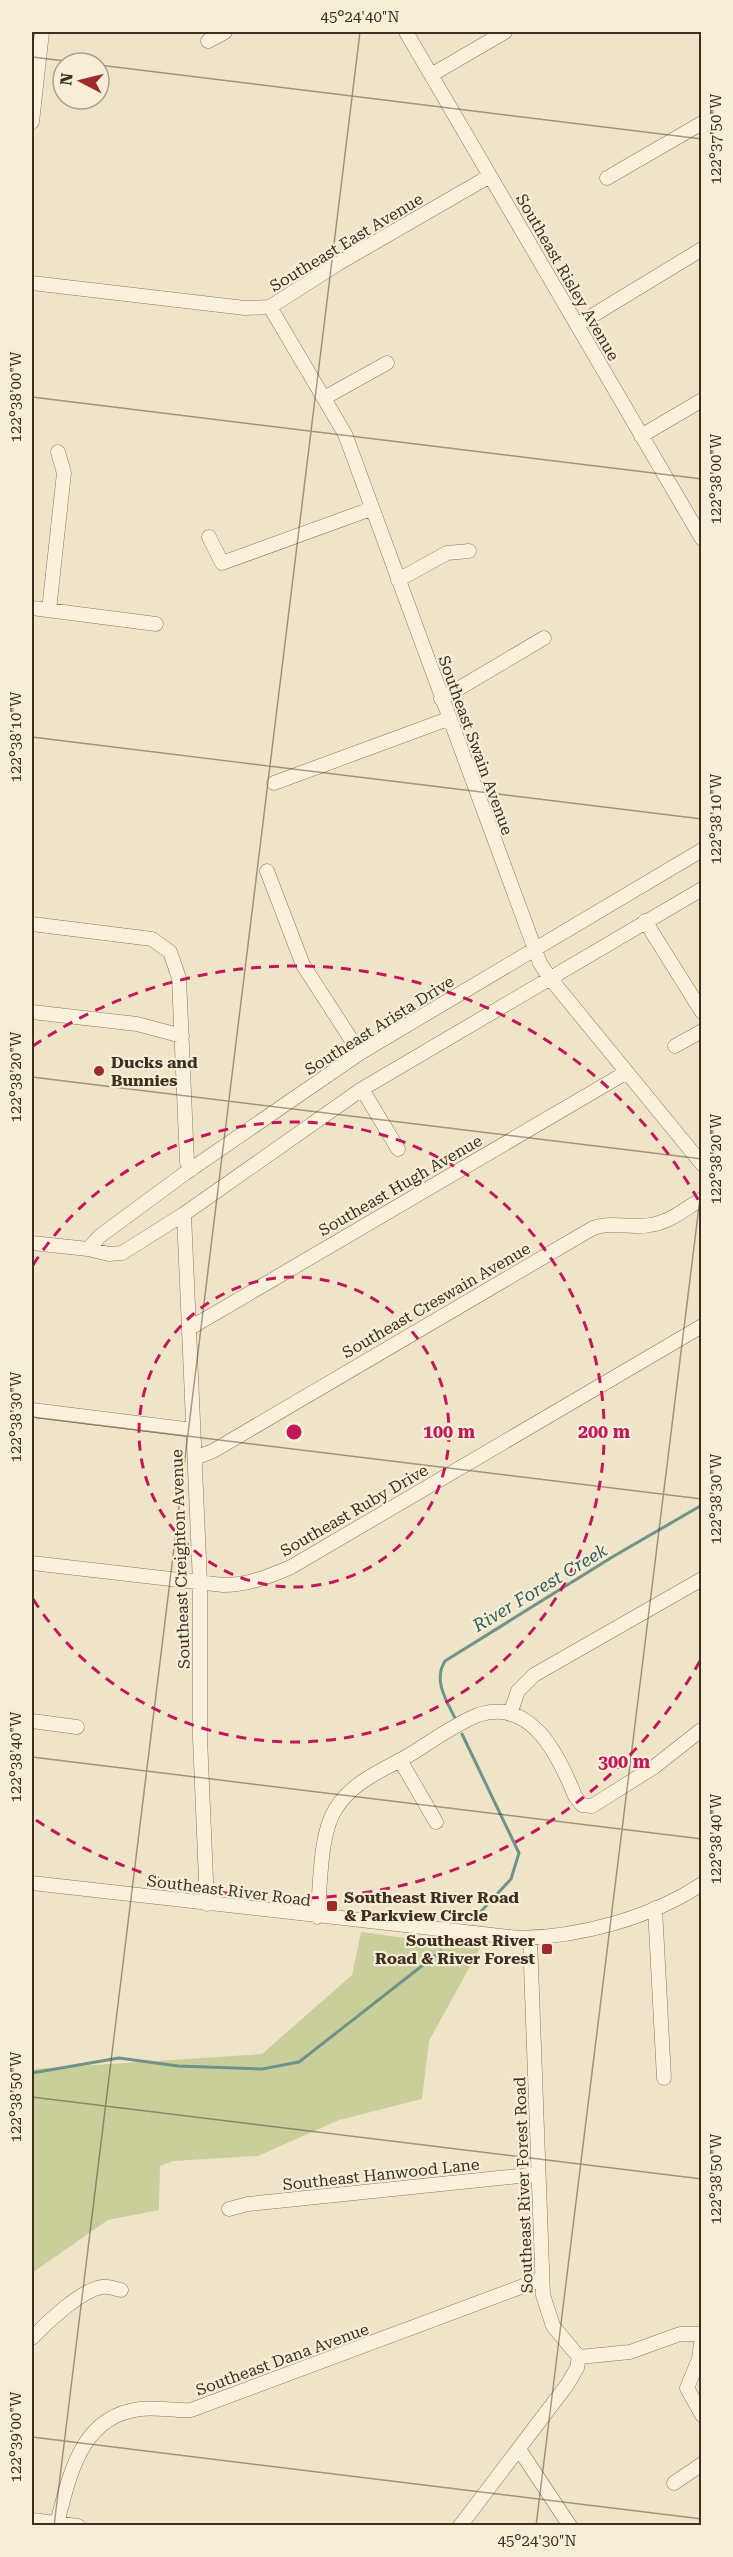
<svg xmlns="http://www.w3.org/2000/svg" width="733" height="2557" font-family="'Roboto Serif',serif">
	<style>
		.green { fill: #c9cf9b }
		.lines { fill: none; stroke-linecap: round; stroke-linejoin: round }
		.stream { stroke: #6f938a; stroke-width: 3 }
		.minor-casing { stroke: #8d765c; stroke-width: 15 }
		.minor { stroke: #faf1dc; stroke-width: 14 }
		.ticks { fill: none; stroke: #3d2e20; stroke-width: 1.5; stroke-opacity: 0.45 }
		.ring { fill: none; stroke: #c2185b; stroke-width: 3; stroke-dasharray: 10 8 }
		.poi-dot { fill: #9e2a2b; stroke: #f7eed8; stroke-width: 2 }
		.labels { text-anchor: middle; stroke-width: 4.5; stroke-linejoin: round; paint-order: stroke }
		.street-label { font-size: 16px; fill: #3d2e20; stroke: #f7eed8 }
		.poi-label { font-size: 16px; font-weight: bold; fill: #3d2e20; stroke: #f7eed8; text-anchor: start }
		.water-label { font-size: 18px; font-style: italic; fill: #2f5d5a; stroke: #f7eed8 }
		.centre { fill: #c2185b; stroke: #f7eed8; stroke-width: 3 }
		.ring-label { font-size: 18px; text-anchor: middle; font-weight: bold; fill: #c2185b; stroke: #f7eed8; stroke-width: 4.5; stroke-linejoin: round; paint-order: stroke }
		.neatline { fill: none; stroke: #3d2e20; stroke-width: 2 }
		.ticks-label { font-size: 15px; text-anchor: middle; fill: #3d2e20 }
	</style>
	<rect width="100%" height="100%" fill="#f0e4c8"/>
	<path class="green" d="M361 1932 480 1948 429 2041 422 2099 339 2120 258 2156 173 2161 160 2166 159 2210 108 2220 32 2273V2069L262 2054 352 1975Z"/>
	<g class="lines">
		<path class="stream" d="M455 1718C446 1700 433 1680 445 1661L614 1556 702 1505
			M462 1734 519 1853 511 1879 473 1920
			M32 2073 119 2058 178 2066 262 2069 299 2062 441 1951"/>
		<defs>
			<path id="minor" d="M406 32 702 539
				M208 41 225 32
				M431 75 505 32
				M32 122 42 32
				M607 178 702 123
				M32 283 245 308 270 307 339 263 490 176
				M270 307 345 434 540 963 549 977 702 1164
				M577 325 702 249
				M324 398 387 363
				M641 436 702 400
				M209 537 222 563 371 509
				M398 580 447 553 469 551
				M32 608 156 624
				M49 610 64 473 58 452
				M441 699 544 638
				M274 783 448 719
				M267 871 303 965 360 1053
				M645 921 702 1012
				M32 924 152 939 170 952 179 978 187 1162 192 1169
				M32 1012 137 1024 182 1036
				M675 1046 702 1031
				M362 1089 398 1149
				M184 1214 200 1583V1737L207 1904
				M32 1243 88 1249 109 1254 122 1253 184 1214 362 1089 702 889
				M88 1249 100 1236 184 1174 360 1053 702 850
				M190 1328 627 1072
				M32 1410 193 1430
				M195 1458 213 1451 593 1228C615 1221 629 1229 650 1225 669 1223 686 1208 702 1199
				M32 1563 223 1585C248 1585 268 1577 291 1567L702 1326
				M510 1714 518 1691 534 1675 702 1579
				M32 1721 77 1727
				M400 1760 436 1822
				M32 1883 519 1938C580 1937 650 1918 702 1884
				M655 1908 664 2078
				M317 1917C321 1886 319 1836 335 1810 352 1781 384 1770 411 1754 432 1741 455 1724 478 1715 531 1697 559 1756 575 1796L582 1805 592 1806 654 1767 701 1730
				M229 2209 248 2204 538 2174
				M702 2336 699 2359 687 2388 702 2415
				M32 2338C46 2323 81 2290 102 2287 107 2286 116 2289 121 2290
				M579 2357 630 2352 680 2334H702
				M519 2449 570 2526
				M674 2483 702 2464
				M32 2520 78 2526
				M57 2523C70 2474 81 2416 140 2409 157 2407 174 2411 191 2410L542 2279
				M460 2526 567 2385 577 2368 579 2357 553 2326 543 2295 530 1938"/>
		</defs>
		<use href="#minor" class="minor-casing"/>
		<use href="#minor" class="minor"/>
	</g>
	<path class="ticks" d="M32 57 82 63M99 65 702 139M32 397 702 479M32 737 702 819M32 1077 702 1159M32 1417 702 1499M32 1757 702 1839M32 2097 702 2179M32 2437 702 2519M54 2526 360 32M536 2526 702 1182"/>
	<g class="ring">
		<circle cx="294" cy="1432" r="155"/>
		<path d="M33 1265A310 310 0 1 1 33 1599"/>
		<path d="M700 1661A466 466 0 0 1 33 1818M33 1046A466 466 0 0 1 700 1203"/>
	</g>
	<g class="poi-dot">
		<circle cx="99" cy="1071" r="6"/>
		<rect x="326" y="1900" width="12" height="12" rx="3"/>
		<rect x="541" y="1943" width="12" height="12" rx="3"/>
	</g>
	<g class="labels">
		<g class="street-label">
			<text transform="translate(346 242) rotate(-31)" y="6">Southeast East Avenue</text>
			<text transform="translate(568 277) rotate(60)" y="6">Southeast Risley Avenue</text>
			<text transform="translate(476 745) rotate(70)" y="6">Southeast Swain Avenue</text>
			<text transform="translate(379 1025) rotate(-32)" y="6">Southeast Arista Drive</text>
			<text transform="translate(400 1185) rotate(-30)" y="6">Southeast Hugh Avenue</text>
			<text transform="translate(436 1300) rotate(-30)" y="6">Southeast Creswain Avenue</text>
			<text transform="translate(354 1510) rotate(-30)" y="6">Southeast Ruby Drive</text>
			<text transform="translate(180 1559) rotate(-92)" y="6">Southeast Creighton Avenue</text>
			<text transform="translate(229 1890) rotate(7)" y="6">Southeast River Road</text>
			<text transform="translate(381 2174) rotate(-6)" y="6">Southeast Hanwood Lane</text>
			<text transform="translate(523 2185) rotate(-92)" y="6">Southeast River Forest Road</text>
			<text transform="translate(282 2359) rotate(-20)" y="6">Southeast Dana Avenue</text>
		</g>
		<g class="poi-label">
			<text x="111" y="1068">Ducks and<tspan x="111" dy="18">Bunnies</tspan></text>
			<text x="344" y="1903">Southeast River Road<tspan x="344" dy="18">&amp; Parkview Circle</tspan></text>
			<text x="535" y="1946" text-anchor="end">Southeast River<tspan x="535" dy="18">Road &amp; River Forest</tspan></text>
		</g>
		<g class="water-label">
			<text transform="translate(540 1588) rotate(-31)" y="6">River Forest Creek</text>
		</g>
	</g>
	<circle cx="294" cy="1432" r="9" class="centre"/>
	<g class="ring-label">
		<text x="449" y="1438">100 m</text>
		<text x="604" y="1438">200 m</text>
		<text x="624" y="1768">300 m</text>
	</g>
	<rect width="733" height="2557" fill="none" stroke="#f7eed8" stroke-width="66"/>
	<g transform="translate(81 81) rotate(277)"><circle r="28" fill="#f7eed8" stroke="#ada18e" stroke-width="1.5"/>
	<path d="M0-4.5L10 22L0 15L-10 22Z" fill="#9e2a2b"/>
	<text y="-9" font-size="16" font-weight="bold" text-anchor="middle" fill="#3d2e20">N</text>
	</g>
	<rect x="33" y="33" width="667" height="2491" class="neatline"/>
	<g class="ticks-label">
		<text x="360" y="22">45°24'40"N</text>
		<text transform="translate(716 139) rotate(-90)" y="5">122°37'50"W</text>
		<text transform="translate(16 397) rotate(-90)" y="5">122°38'00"W</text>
		<text transform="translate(716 479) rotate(-90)" y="5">122°38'00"W</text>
		<text transform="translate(16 737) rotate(-90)" y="5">122°38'10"W</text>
		<text transform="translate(716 819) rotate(-90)" y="5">122°38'10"W</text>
		<text transform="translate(16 1077) rotate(-90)" y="5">122°38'20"W</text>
		<text transform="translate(716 1159) rotate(-90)" y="5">122°38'20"W</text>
		<text transform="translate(16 1417) rotate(-90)" y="5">122°38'30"W</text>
		<text transform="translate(716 1499) rotate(-90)" y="5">122°38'30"W</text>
		<text transform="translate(16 1757) rotate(-90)" y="5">122°38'40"W</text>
		<text transform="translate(716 1839) rotate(-90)" y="5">122°38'40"W</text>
		<text transform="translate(16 2097) rotate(-90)" y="5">122°38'50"W</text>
		<text transform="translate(716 2179) rotate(-90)" y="5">122°38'50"W</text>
		<text transform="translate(16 2437) rotate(-90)" y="5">122°39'00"W</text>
		<text x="537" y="2546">45°24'30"N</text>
	</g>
</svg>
